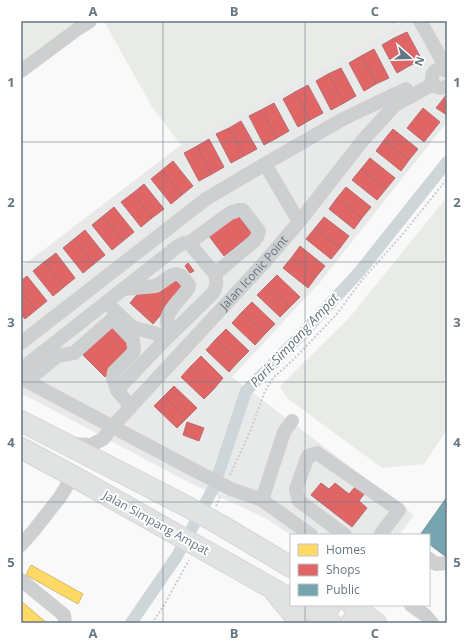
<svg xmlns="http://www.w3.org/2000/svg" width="468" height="644" font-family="'Open Sans',sans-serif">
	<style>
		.built { fill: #e8e9e9 }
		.green { fill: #e8ebe6 }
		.homes { fill: #ffd966; stroke: #d1bb6f }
		.shops { fill: #e06666; stroke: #bb6b6f }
		.public { fill: #76a5af; stroke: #7197a2 }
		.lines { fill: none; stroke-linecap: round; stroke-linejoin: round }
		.canal { stroke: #ced6d9; stroke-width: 12 }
		.major-casing { stroke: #d5d6d7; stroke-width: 19 }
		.highway-casing { stroke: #d5d6d6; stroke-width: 22 }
		.path { stroke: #cbcccd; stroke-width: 2; stroke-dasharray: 2 2; stroke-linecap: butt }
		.minor { stroke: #cecfd0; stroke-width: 14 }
		.major { stroke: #e1e2e2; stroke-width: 17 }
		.highway { stroke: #e1e2e2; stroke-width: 20 }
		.highway-bridge-casing { stroke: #d5d6d6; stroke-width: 22; stroke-linecap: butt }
		.minor-bridge { stroke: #cecfd0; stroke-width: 14 }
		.highway-bridge { stroke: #e1e2e2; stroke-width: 20 }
		.grid { fill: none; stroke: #657683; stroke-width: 1; stroke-opacity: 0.55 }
		.labels { text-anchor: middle; stroke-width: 4; stroke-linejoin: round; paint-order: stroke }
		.street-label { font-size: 12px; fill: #657683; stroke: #fff }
		.water-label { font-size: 13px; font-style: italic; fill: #60757c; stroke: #fff }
		.neatline { fill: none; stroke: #657683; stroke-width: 1.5 }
		.grid-label { font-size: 13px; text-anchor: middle; font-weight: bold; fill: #657683 }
	</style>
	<rect width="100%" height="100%" fill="#f9f9f9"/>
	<path class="built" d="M404 21H447V122L320 282 232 377 414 515 399 535H291L265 518 184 480 21 393V267L181 145Z"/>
	<path class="green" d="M21 21H78L21 63Z
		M104 21H396L398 24 181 145 152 107Z
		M447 197V430L424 464 382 468 287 398 280 386 349 318Z"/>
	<path class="homes" d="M31 565 83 594 78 604 26 575Z
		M21 601 47 623H21Z"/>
	<path class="shops" d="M407 32 422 60 409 66 394 38Z
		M394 38 409 66 397 73 382 45Z
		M374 49 389 78 376 84 361 56Z
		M361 56 376 84 364 91 349 63Z
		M341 68 356 96 344 103 328 74Z
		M328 74 344 103 331 110 316 81Z
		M308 85 323 113 310 120 295 92Z
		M295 92 310 120 298 127 283 99Z
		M447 94V115L436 108Z
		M274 103 289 131 277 138 261 110Z
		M423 108 440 122 424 142 407 128Z
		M261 110 277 138 264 145 249 116Z
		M241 121 257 149 244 156 229 128Z
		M229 128 244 156 231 163 216 134Z
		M393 129 418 149 409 160 384 140Z
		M209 139 224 167 212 174 197 146Z
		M384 140 409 160 401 171 376 151Z
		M197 146 212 174 199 181 184 153Z
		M370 158 395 178 386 189 361 169Z
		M173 161 193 186 182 195 162 170Z
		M361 169 386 189 377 200 352 180Z
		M162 170 182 195 171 204 151 179Z
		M144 184 164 209 152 218 133 193Z
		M346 187 371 207 362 218 337 198Z
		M133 193 152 218 141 227 121 202Z
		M337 198 362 218 354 229 329 209Z
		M114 207 134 232 123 241 103 216Z
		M237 214 252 234 224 256 209 236Z
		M103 216 123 241 112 250 92 225Z
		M324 217 349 236 340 248 315 228Z
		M315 228 340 248 331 259 306 239Z
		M85 230 105 255 94 264 74 239Z
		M74 239 94 264 83 273 63 248Z
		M300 246 325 266 316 277 292 257Z
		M56 253 75 278 64 287 44 262Z
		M292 257 316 277 308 288 283 268Z
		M44 262 64 287 53 296 33 271Z
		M188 263 194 271 190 273 185 266Z
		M277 275 300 297 290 307 267 285Z
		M27 276 47 301 36 310 21 291V281Z
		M173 278 181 286 165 310 153 324 130 303 140 291Z
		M267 285 290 307 280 317 257 295Z
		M21 291 36 310 25 319 21 314Z
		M252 302 275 324 265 334 242 312Z
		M242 312 265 334 255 345 232 323Z
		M112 324 131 343V350L105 377 83 355Z
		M226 329 249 351 239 361 216 339Z
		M216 339 239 361 229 372 206 350Z
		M201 356 223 378 214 389 191 366Z
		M191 366 214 389 204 399 181 377Z
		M174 386 197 408 187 418 164 396Z
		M164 396 187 418 177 428 154 406Z
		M187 422 204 428 199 441 183 435Z
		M321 483 329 489 335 483 349 494 355 487 364 494 359 501 367 508 352 527 311 495Z"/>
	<path class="public" d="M447 497V554L445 556 429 544V535H420Z"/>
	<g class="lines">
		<path class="canal" d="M131 623 177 556 214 487 246 391 303 333 360 271 447 162"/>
		<defs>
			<path id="major" d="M319 623 333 605
				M349 623 359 610"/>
			<path id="highway" d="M21 421 188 507
				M21 448 73 476 172 532
				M224 527 291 567
				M206 551 291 599
				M275 592 293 614 297 623
				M302 605 324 617 331 623
				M352 605 376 623"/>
		</defs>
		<use href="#major" class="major-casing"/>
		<use href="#highway" class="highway-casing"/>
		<path class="path" d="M230 475 250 432 265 391 273 378 294 359 336 315 362 280 402 235 447 179
			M216 506 220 497
			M152 623 163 607 189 560"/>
		<g class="minor">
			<path d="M420 21 442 60 445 70"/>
			<path d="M21 71 79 28 90 21"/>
			<path d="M447 71C427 61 427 96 447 86"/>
			<path d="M265 164 299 222"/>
			<path d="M189 243 230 213 239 210H243L259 231 257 237 254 241 215 274"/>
			<path d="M123 289 156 286 172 275 177 274 182 276 189 285 188 289C182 297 166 312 167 321 167 326 169 330 172 333"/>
			<path d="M106 302 132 327 157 334 163 342"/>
			<path d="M21 343 206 199 265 164 343 119 406 89"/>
			<path d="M21 370 29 363 178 246 184 243H189L215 274C217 282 217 286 213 293L163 342 117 390 131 407"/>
			<path d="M21 378 192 469"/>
			<path d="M27 381 57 356 74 353 111 320 117 323 133 340 134 348 133 353 114 372 113 378 117 390"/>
			<path id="s1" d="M70 444 91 445 103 439 112 427 263 264 299 222 363 140 395 105 433 84"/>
			<path d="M231 489 262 500 311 535"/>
			<path d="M262 500 284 432 292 421"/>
			<path d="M345 535 299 501 296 489 308 456 317 453 399 510 380 535"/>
			<path d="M21 545 35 529 60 497 73 476"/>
			<path d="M429 559 436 564 447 563"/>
			<path d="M21 580 64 615 65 623"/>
			<path d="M411 605 425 615 432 623"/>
		</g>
		<use href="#major" class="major"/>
		<use href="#highway" class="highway"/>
		<defs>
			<path id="highway-bridge" d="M188 507 224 527
				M172 532 206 551"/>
		</defs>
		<use href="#highway-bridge" class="highway-bridge-casing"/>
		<path class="minor-bridge" d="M192 469 231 489"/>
		<use href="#highway-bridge" class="highway-bridge"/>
	</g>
	<path class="grid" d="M163 21V623M305 21V535M21 142H447M21 262H447M21 382H447M21 502H447M305 605V623"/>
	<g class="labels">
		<g class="street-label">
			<text dy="4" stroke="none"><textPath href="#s1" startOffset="259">Jalan Iconic Point</textPath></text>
			<text transform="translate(156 523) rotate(29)" y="4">Jalan Simpang Ampat</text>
		</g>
		<g class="water-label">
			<text transform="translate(294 340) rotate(-47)" y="5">Parit Simpang Ampat</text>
		</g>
	</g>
	<rect width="468" height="644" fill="none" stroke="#ffffff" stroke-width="44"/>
	<rect x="290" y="534" width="140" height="72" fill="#ffffff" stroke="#c1c8cd"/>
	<rect x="298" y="544" width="20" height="12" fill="#ffd966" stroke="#c1c8cd"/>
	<text x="326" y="554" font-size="12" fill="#657683">Homes</text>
	<rect x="298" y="564" width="20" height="12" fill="#e06666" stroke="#c1c8cd"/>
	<text x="326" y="574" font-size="12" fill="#657683">Shops</text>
	<rect x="298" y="584" width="20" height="12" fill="#76a5af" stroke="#c1c8cd"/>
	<text x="326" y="594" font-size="12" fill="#657683">Public</text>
	<g transform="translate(410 58) rotate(110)" stroke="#ffffff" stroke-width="3" paint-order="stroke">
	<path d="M0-3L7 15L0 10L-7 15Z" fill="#657683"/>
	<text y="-6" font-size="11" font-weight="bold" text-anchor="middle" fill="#657683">N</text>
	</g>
	<rect x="22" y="22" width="424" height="600" class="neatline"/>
	<g class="grid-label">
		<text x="93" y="16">A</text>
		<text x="234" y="16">B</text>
		<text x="375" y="16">C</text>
		<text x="11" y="87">1</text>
		<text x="457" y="87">1</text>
		<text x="11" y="207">2</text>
		<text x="457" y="207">2</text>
		<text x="11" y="327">3</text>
		<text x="457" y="327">3</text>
		<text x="11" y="447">4</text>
		<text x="457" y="447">4</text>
		<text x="11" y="567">5</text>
		<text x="457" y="567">5</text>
		<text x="93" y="638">A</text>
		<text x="234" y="638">B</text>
		<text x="375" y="638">C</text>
	</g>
</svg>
